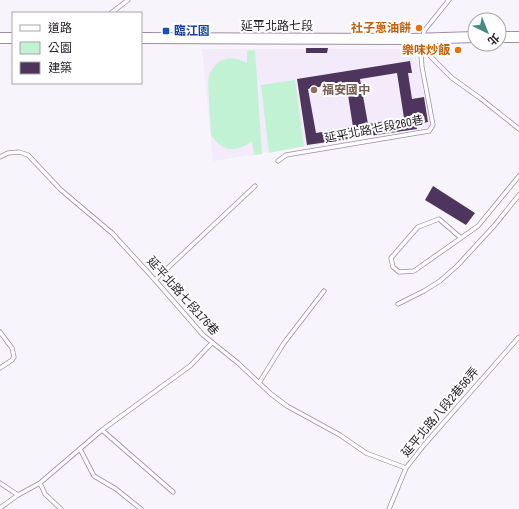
<svg xmlns="http://www.w3.org/2000/svg" width="519" height="509" font-family="'Archivo Narrow','Noto Sans TC',sans-serif">
	<style>
		.built { fill: #f3eafa }
		.green { fill: #c2f2d4 }
		.building { fill: #4d355d; fill-rule: evenodd }
		.lines { fill: none; stroke-linecap: round; stroke-linejoin: round }
		.lane-casing { stroke: #9e8daa; stroke-width: 5 }
		.secondary-casing { stroke: #9e8daa; stroke-width: 12 }
		.lane { stroke: #fff; stroke-width: 3.5 }
		.secondary { stroke: #fff; stroke-width: 10 }
		.food-dot { fill: #e8710a; stroke: #fff; stroke-width: 1.5 }
		.transit-dot { fill: #1a4fb4; stroke: #fff; stroke-width: 1.5 }
		.education-dot { fill: #8d6e63; stroke: #fff; stroke-width: 1.5 }
		.labels { text-anchor: middle; stroke-width: 4; stroke-linejoin: round; paint-order: stroke }
		.street-label { font-size: 12px; fill: #251e29; stroke: #fff }
		.food-label { font-size: 12px; font-weight: bold; fill: #c56008; stroke: #fff; text-anchor: end }
		.transit-label { font-size: 12px; font-weight: bold; fill: #164399; stroke: #fff; text-anchor: start }
		.education-label { font-size: 12px; font-weight: bold; fill: #785e54; stroke: #fff; text-anchor: start }
	</style>
	<rect width="100%" height="100%" fill="#f8f4fb"/>
	<path class="built" d="M202 49H407L416 54 430 127 213 161Z"/>
	<path class="green" d="M255 50 262 154 254 155 252 141C236 153 222 152 211 135L208 81C212 60 228 53 247 63V51Z
		M295 80 304 146 269 153 261 85Z"/>
	<path class="building" d="M306 48H328L327 53H306Z
		M410 61 412 73H408L412 99 424 97 428 122 416 124 417 129 307 145 297 79ZM397 73 404 118 368 124 360 79ZM346 82 353 127 316 133 308 89Z
		M433 186 475 213 466 225 425 200Z"/>
	<g class="lines">
		<defs>
			<path id="lane" d="M111 13 128 0
				M423 38 424 31 449 0
				M416 42 452 78 480 98 519 129
				M0 157 8 153 19 152 28 155 61 190 112 233 155 280 203 335 238 363 271 394 287 406 340 435 366 453 406 468
				M278 161 286 155 429 131 433 125 422 67 421 56 413 40
				M461 238 439 219 418 227 391 258 393 267 399 272 414 271 478 226 519 176
				M155 280 255 186
				M398 304 424 291 440 281 457 266 494 226 519 195
				M0 332 12 348 14 357 12 360 0 368
				M259 383 284 343 324 291
				M102 430 173 492
				M80 449 94 476 116 489 141 509
				M0 483 18 495
				M40 483 45 494 61 509
				M0 508 18 495 40 483 102 430 190 366 212 343
				M389 509 406 468 424 445 519 337"/>
			<path id="secondary" d="M499 37H519
				M0 38H13
				M141 38 412 39 475 37"/>
		</defs>
		<use href="#lane" class="lane-casing"/>
		<use href="#secondary" class="secondary-casing"/>
		<use href="#lane" class="lane"/>
		<use href="#secondary" class="secondary"/>
	</g>
	<g class="food-dot">
		<circle cx="419" cy="28" r="4"/>
		<circle cx="458" cy="50" r="4"/>
	</g>
	<rect class="transit-dot" x="162" y="27" width="8" height="8" rx="2"/>
	<circle class="education-dot" cx="314" cy="90" r="4"/>
	<g class="labels">
		<g class="street-label">
			<text x="277" y="30">延平北路七段</text>
			<text transform="translate(374 129) rotate(-11)" y="4">延平北路七段260巷</text>
			<text transform="translate(183 296) rotate(48)" y="4">延平北路七段176巷</text>
			<text transform="translate(440 412) rotate(-50)" y="4">延平北路八段2巷56弄</text>
		</g>
		<g class="food-label">
			<text x="411" y="32">社子蔥油餅</text>
			<text x="450" y="54">樂味炒飯</text>
		</g>
		<g class="transit-label">
			<text x="174" y="35">臨江園</text>
		</g>
		<g class="education-label">
			<text x="322" y="94">福安國中</text>
		</g>
	</g>
	<rect x="12" y="12" width="130" height="72" fill="#ffffff" stroke="#a8a5a9"/>
	<rect x="20" y="25" width="20" height="6" fill="#ffffff" stroke="#a8a5a9"/>
	<text x="48" y="32" font-size="12" fill="#251e29">道路</text>
	<rect x="20" y="42" width="20" height="12" fill="#c2f2d4" stroke="#a8a5a9"/>
	<text x="48" y="52" font-size="12" fill="#251e29">公園</text>
	<rect x="20" y="62" width="20" height="12" fill="#4d355d" stroke="#a8a5a9"/>
	<text x="48" y="72" font-size="12" fill="#251e29">建築</text>
	<g transform="translate(487 32) rotate(137)"><circle r="19" fill="#ffffff" stroke="#a8a5a9"/>
	<path d="M0-3L7 15L0 10L-7 15Z" fill="#468c84"/>
	<text y="-6" font-size="11" font-weight="bold" text-anchor="middle" fill="#251e29">北</text>
	</g>
</svg>
